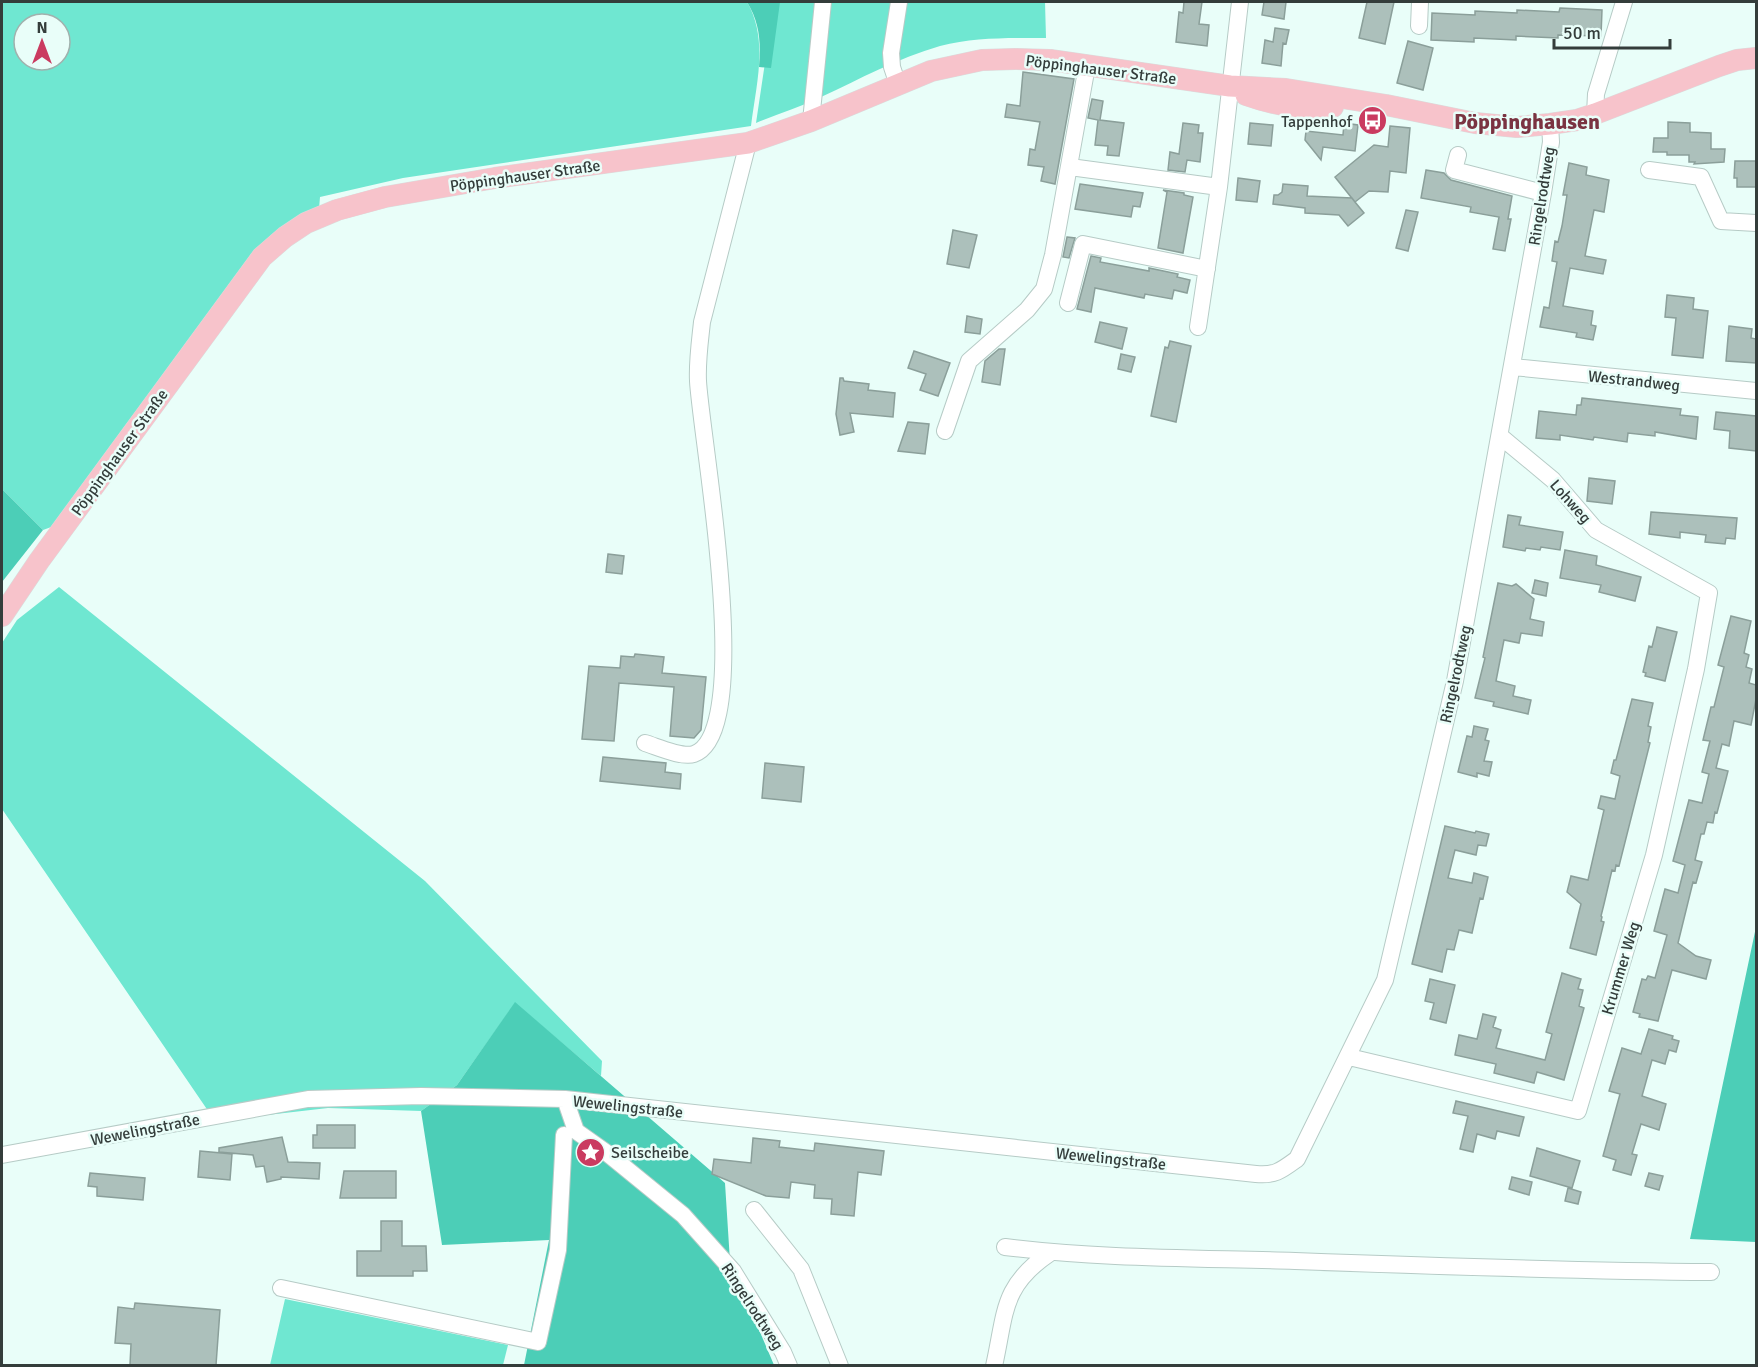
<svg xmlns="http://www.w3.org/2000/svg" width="1758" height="1367" font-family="Signika,sans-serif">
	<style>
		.green { fill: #6fe7d1; fill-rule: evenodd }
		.forest { fill: #4cceb7 }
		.building { fill: #acc0bb; stroke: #8b9f9a; stroke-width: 1.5 }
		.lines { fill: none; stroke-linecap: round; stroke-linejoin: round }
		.minor-casing { stroke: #b6cbc6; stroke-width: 18 }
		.major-casing { stroke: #dadcdc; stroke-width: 22 }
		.minor { stroke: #fff; stroke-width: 16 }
		.major { stroke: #f7c3cb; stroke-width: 21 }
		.labels { text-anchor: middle; stroke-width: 5; stroke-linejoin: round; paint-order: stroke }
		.street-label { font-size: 16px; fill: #343d3b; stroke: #e9fef9 }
		.poi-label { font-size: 16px; fill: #343d3b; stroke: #e9fef9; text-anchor: end }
		.district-label { font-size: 22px; font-weight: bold; fill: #7a3341; stroke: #e9fef9 }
	</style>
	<rect width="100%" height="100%" fill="#e9fef9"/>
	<path class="green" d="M2 2H747C769 40 756 85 751 126L403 178 320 197 319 209 306 214 54 526 43 530 2 489ZM24 24H60V60H24Z
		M774 2H1045L1046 38C1010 38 975 37 940 46 898 58 860 79 821 97 800 107 778 114 756 123Z
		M59 587 425 881 602 1061 601 1076 515 1003 457 1085 421 1111 328 1108 215 1121 2 809V643L17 620Z
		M285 1299 508 1345 503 1365H270Z"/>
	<path class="forest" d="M747 2H780L771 68 759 67C761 43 760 23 747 2Z
		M2 489 43 530 2 582Z
		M1756 927V1242L1690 1239Z
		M515 1002 725 1183 731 1277 760 1332 774 1365H524L549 1240 442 1245 421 1111 457 1085Z"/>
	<path class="building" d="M1184 2H1202L1199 24 1209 25 1207 46 1176 42 1179 12 1183 13Z
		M1264 2H1286L1284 19 1262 15Z
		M1367 2H1394L1385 44 1359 38Z
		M1560 8 1602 10 1601 36 1558 35V38L1516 36V40L1474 38V42L1431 40 1432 13 1475 15V11L1517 13V10L1559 12Z
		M1275 28 1289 30 1286 44 1283 43 1281 66 1262 63 1265 40 1273 42Z
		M1408 41 1433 48 1423 90 1397 83Z
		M1023 72 1074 79 1055 184 1041 181 1044 167 1028 165 1030 149 1035 150 1040 122 1005 117 1007 104 1020 106Z
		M1092 99 1103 101 1100 120 1124 123 1119 156 1107 155 1108 146 1095 145 1098 120 1088 118Z
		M1668 122 1690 123V132L1711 133V149H1725L1724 162 1694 164 1695 162H1689V155H1667V152H1653L1654 138H1668Z
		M1183 123 1199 125 1198 133H1203L1200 162 1187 160 1185 172 1168 170 1170 152 1179 154Z
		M1250 123 1273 125 1271 146 1248 144Z
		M1344 123 1358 125 1355 151 1323 147 1321 160 1305 140 1306 131 1343 135Z
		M1390 126 1410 128 1406 173 1390 171 1388 192 1369 191 1355 202 1364 213 1348 226 1339 215 1305 213V208L1273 204 1274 195H1278L1282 192 1283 184 1308 186 1307 196 1352 198 1355 202 1335 177 1374 145 1388 147Z
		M1735 161H1756V187H1737V178H1734Z
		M1569 163 1587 167 1586 175 1609 180 1604 212 1594 210 1585 256 1606 260 1603 274 1570 268 1563 306 1593 311 1591 325 1596 326 1593 340 1576 337 1577 333 1540 327 1544 307 1549 308 1553 284 1557 262 1552 261 1555 241 1558 242 1562 226 1567 195H1563Z
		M1426 170 1444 173 1451 180 1512 196 1508 219H1511L1505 251 1493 249 1499 217 1470 212 1471 207 1421 198Z
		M1238 178 1260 181 1257 202 1236 200Z
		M1080 184 1143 193 1140 207 1133 206 1131 217 1075 209Z
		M1163 190 1184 193V195L1193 197 1183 253 1158 248 1167 192Z
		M1406 210 1418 212 1408 251 1396 248Z
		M953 230 977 235 969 268 947 264Z
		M1067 237 1075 238 1069 258 1063 257Z
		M1091 256 1101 258 1100 262 1122 266 1149 271V268L1178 274 1177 277 1190 280 1187 293 1174 290 1172 299 1145 294 1144 298 1095 288 1091 312 1077 309Z
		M1667 295 1694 298 1693 309 1708 311 1703 358 1672 355 1676 318 1665 317Z
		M967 316 982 319 980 334 965 332Z
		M1100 322 1127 328 1122 349 1095 342Z
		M1729 326 1752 329 1751 338 1756 339V363L1726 361Z
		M1170 341 1191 346 1176 422 1151 416 1165 347 1168 348Z
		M999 349H1005L1000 385 982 382 985 361Z
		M914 351 950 363 938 396 920 390 926 374 908 368Z
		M1121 354 1135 357 1131 372 1118 369Z
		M840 378H843L844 381 869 384 868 390 895 393 893 417 850 413 854 432 840 435 836 414Z
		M1582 398 1681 409 1680 415 1698 417 1696 439 1655 432V436L1628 433 1627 442 1594 437 1593 440 1560 435V440L1536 438 1539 411 1576 415 1577 405H1581Z
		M1716 412 1756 416V451L1729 448 1730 431 1714 429Z
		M908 422 929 424 925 454 898 451Z
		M1589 478 1615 481 1612 504 1587 501Z
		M1651 512 1737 518 1735 539 1726 538 1725 544 1705 542 1706 535 1680 532V538L1649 534Z
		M1508 515 1521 517 1519 525 1563 532 1560 550 1541 547 1540 550 1526 548 1525 551 1503 547Z
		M1565 550 1597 556 1596 565 1641 577 1635 601 1599 592 1601 585 1560 578Z
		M608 554 624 556 622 574 606 572Z
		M1535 580 1548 583 1546 596 1532 593Z
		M1498 583 1512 586 1516 584 1534 599 1530 619 1544 622 1542 636 1521 633 1519 643 1504 640 1496 681 1515 686 1513 696 1531 700 1528 714 1493 706 1494 702 1475 698 1485 658 1483 657Z
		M1731 616 1751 621 1744 653 1749 655 1746 667 1752 669 1749 683 1756 685V699L1751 725 1734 721 1729 746 1722 744 1716 768 1728 771 1726 779 1717 813 1715 812 1713 823 1707 822 1704 834H1701L1695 860 1702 862 1696 883 1693 882 1678 943 1696 956 1711 960 1706 979 1672 970 1658 1021 1639 1017 1640 1014 1633 1012 1642 979 1646 980 1648 976 1655 978 1667 935 1654 931 1665 889 1678 893 1685 865 1673 861 1689 800 1702 803 1709 774 1702 772 1710 741 1703 740 1711 707H1714L1724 667 1718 665Z
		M1657 627 1677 632 1665 681 1645 676 1646 673 1643 672 1649 646 1652 647Z
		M635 654 664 657 662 673 706 677 701 730 694 738 670 736 674 687 619 683 614 741 582 739 589 666 620 668 621 656 634 657Z
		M1632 699 1653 703 1648 726 1651 727 1648 742 1650 743 1619 866 1616 865 1615 871 1612 870 1604 904 1601 916 1602 917 1601 921 1604 922 1596 955 1570 948 1581 904 1567 892 1571 876 1588 880 1604 810 1598 808 1601 796 1615 799 1620 776 1611 773 1614 760H1616Z
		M1474 726 1488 729 1485 740 1489 741 1484 761 1492 762 1489 776 1477 773V777L1458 772 1467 736 1472 737Z
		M603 757 666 763 665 772 681 774 680 789 600 781Z
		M765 763 804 767 801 802 762 798Z
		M1445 826 1475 833 1476 831 1489 834 1486 846 1478 845 1476 855 1455 850 1448 878 1472 883 1474 873 1488 877 1483 899 1480 898 1472 933 1459 930 1454 950 1447 949 1442 972 1412 964Z
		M1562 973 1581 979 1578 989 1583 990 1579 1006 1584 1008 1564 1080 1537 1072 1534 1083 1494 1073 1496 1064 1455 1055 1459 1035 1477 1039 1483 1014 1496 1017 1493 1027 1501 1030 1496 1048 1545 1060 1552 1034 1546 1032Z
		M1430 979 1455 985 1446 1023 1430 1019 1434 1003 1425 1001Z
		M1649 1029 1673 1036 1672 1039 1679 1041 1676 1052 1669 1050 1665 1064 1652 1060 1642 1096 1666 1104 1659 1130 1641 1124 1632 1154 1637 1155 1631 1175 1613 1170 1616 1160 1603 1156 1620 1094 1609 1091 1622 1048 1641 1054Z
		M1456 1101 1524 1117 1519 1136 1497 1131 1495 1139 1477 1134 1473 1152 1460 1149 1468 1116 1453 1113Z
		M317 1125H355V1148H313V1135H317Z
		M282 1137 288 1162 320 1163 319 1179 281 1177V1179L267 1182 264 1166 256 1167 253 1155 219 1152V1148Z
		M753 1138 780 1141 779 1147 814 1151 815 1143 884 1151 881 1175 858 1172 854 1216 831 1214 832 1199 814 1198 815 1185 791 1182 789 1198 766 1196 712 1174 714 1159 751 1163Z
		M1537 1148 1580 1161 1572 1188 1530 1176Z
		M200 1151 232 1154 230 1180 198 1177Z
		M344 1171H396V1198H340Z
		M90 1173 145 1178 143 1200 97 1196V1187L88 1186Z
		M1649 1173 1663 1176 1659 1190 1645 1186Z
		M1512 1177 1532 1182 1529 1195 1509 1189Z
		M1568 1188 1581 1192 1578 1204 1565 1201Z
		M381 1221H402V1246H426L427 1271H413V1276H357V1251H381Z
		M135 1303 220 1310 216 1365H130L131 1344 115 1343 118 1307 134 1309Z"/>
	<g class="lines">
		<defs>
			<path id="minor" d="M1419 26 1420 2
				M898 85 892 67 891 53 899 2
				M1595 114 1596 94 1624 2
				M811 121 823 2
				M1458 155 1454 170 1543 193
				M1070 167 1219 187
				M1649 170 1701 177 1721 221 1756 223
				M1068 303 1083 244 1207 269
				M1198 327 1219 187 1240 2
				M1513 367 1756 391
				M945 431 969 361 1027 310 1044 289 1053 255 1087 66
				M645 743C658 747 682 758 694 754 756 732 701 438 698 381 697 361 700 341 702 322L748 143
				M1349 1057 1578 1111 1654 855 1696 669 1709 593 1596 530 1553 480 1500 436
				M565 1099 576 1131 607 1153 683 1215 733 1271 783 1352 789 1366
				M2 1155 308 1099 421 1096 565 1099 1256 1174C1275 1176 1282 1170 1297 1159L1385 980 1455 681 1543 193 1551 142 1550 124
				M754 1210 801 1269 840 1366
				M1005 1247C1101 1259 1198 1258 1295 1261 1433 1266 1572 1271 1711 1272
				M281 1288 538 1342 558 1250 564 1135
				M994 1366C1006 1313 1001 1286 1050 1253"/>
			<path id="major" d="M1246 95C1274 105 1304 110 1333 107
				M2 616 39 561 262 257 285 237 306 223 337 210 385 197 495 178 748 143 811 121 931 71 982 60 1015 59 1050 60 1230 86 1286 89 1386 105 1475 123 1517 127 1550 124 1577 120 1595 114 1719 66 1737 60 1756 58"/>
		</defs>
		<use href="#minor" class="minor-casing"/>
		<use href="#major" class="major-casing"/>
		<use href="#minor" class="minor"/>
		<use href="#major" class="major"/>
	</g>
	<defs>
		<symbol id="bus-disc" viewBox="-11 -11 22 22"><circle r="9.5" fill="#ca3b60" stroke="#e9fef9"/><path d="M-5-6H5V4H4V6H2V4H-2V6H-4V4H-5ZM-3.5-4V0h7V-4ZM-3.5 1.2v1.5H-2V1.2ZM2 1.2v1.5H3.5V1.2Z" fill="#fff"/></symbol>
		<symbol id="sight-disc" viewBox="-11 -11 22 22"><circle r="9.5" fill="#ca3b60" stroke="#e9fef9"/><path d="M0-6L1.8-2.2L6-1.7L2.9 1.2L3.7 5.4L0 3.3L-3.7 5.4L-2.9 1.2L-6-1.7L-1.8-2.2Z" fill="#fff"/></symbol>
	</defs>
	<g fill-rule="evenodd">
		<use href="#bus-disc" x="1356" y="104" width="33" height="33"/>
		<use href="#sight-disc" x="574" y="1136" width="33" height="33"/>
	</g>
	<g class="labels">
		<g class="street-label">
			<text transform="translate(1101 69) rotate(7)" y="6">Pöppinghauser Straße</text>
			<text transform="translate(525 175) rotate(-8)" y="6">Pöppinghauser Straße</text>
			<text transform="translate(1541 196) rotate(-81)" y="6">Ringelrodtweg</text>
			<text transform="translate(1634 380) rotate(6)" y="6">Westrandweg</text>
			<text transform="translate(119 452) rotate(-54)" y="6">Pöppinghauser Straße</text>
			<text transform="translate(1571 501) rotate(48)" y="6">Lohweg</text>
			<text transform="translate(1455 674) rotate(-78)" y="6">Ringelrodtweg</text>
			<text transform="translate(1620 968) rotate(-73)" y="6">Krummer Weg</text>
			<text transform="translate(628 1106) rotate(6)" y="6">Wewelingstraße</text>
			<text transform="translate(145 1129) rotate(-11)" y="6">Wewelingstraße</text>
			<text transform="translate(1111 1158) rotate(6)" y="6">Wewelingstraße</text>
			<text transform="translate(753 1306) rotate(57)" y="6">Ringelrodtweg</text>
		</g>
		<g class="poi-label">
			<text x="1352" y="127">Tappenhof</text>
			<text x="611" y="1158" text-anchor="start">Seilscheibe</text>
		</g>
		<g class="district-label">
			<text x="1527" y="129">Pöppinghausen</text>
		</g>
	</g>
	<rect width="1758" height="1367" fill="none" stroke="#343d3b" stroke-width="6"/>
	<g transform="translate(42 42)"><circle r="28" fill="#e9fef9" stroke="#a1b1ad" stroke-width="1.5"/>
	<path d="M0-4.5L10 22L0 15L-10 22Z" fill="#ca3b60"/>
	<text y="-9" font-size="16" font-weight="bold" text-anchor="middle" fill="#343d3b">N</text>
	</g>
	<path d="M1554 39v9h116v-9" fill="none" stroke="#343d3b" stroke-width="3"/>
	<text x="1563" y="39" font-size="18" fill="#343d3b" stroke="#e9fef9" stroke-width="4.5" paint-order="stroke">50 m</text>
</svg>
